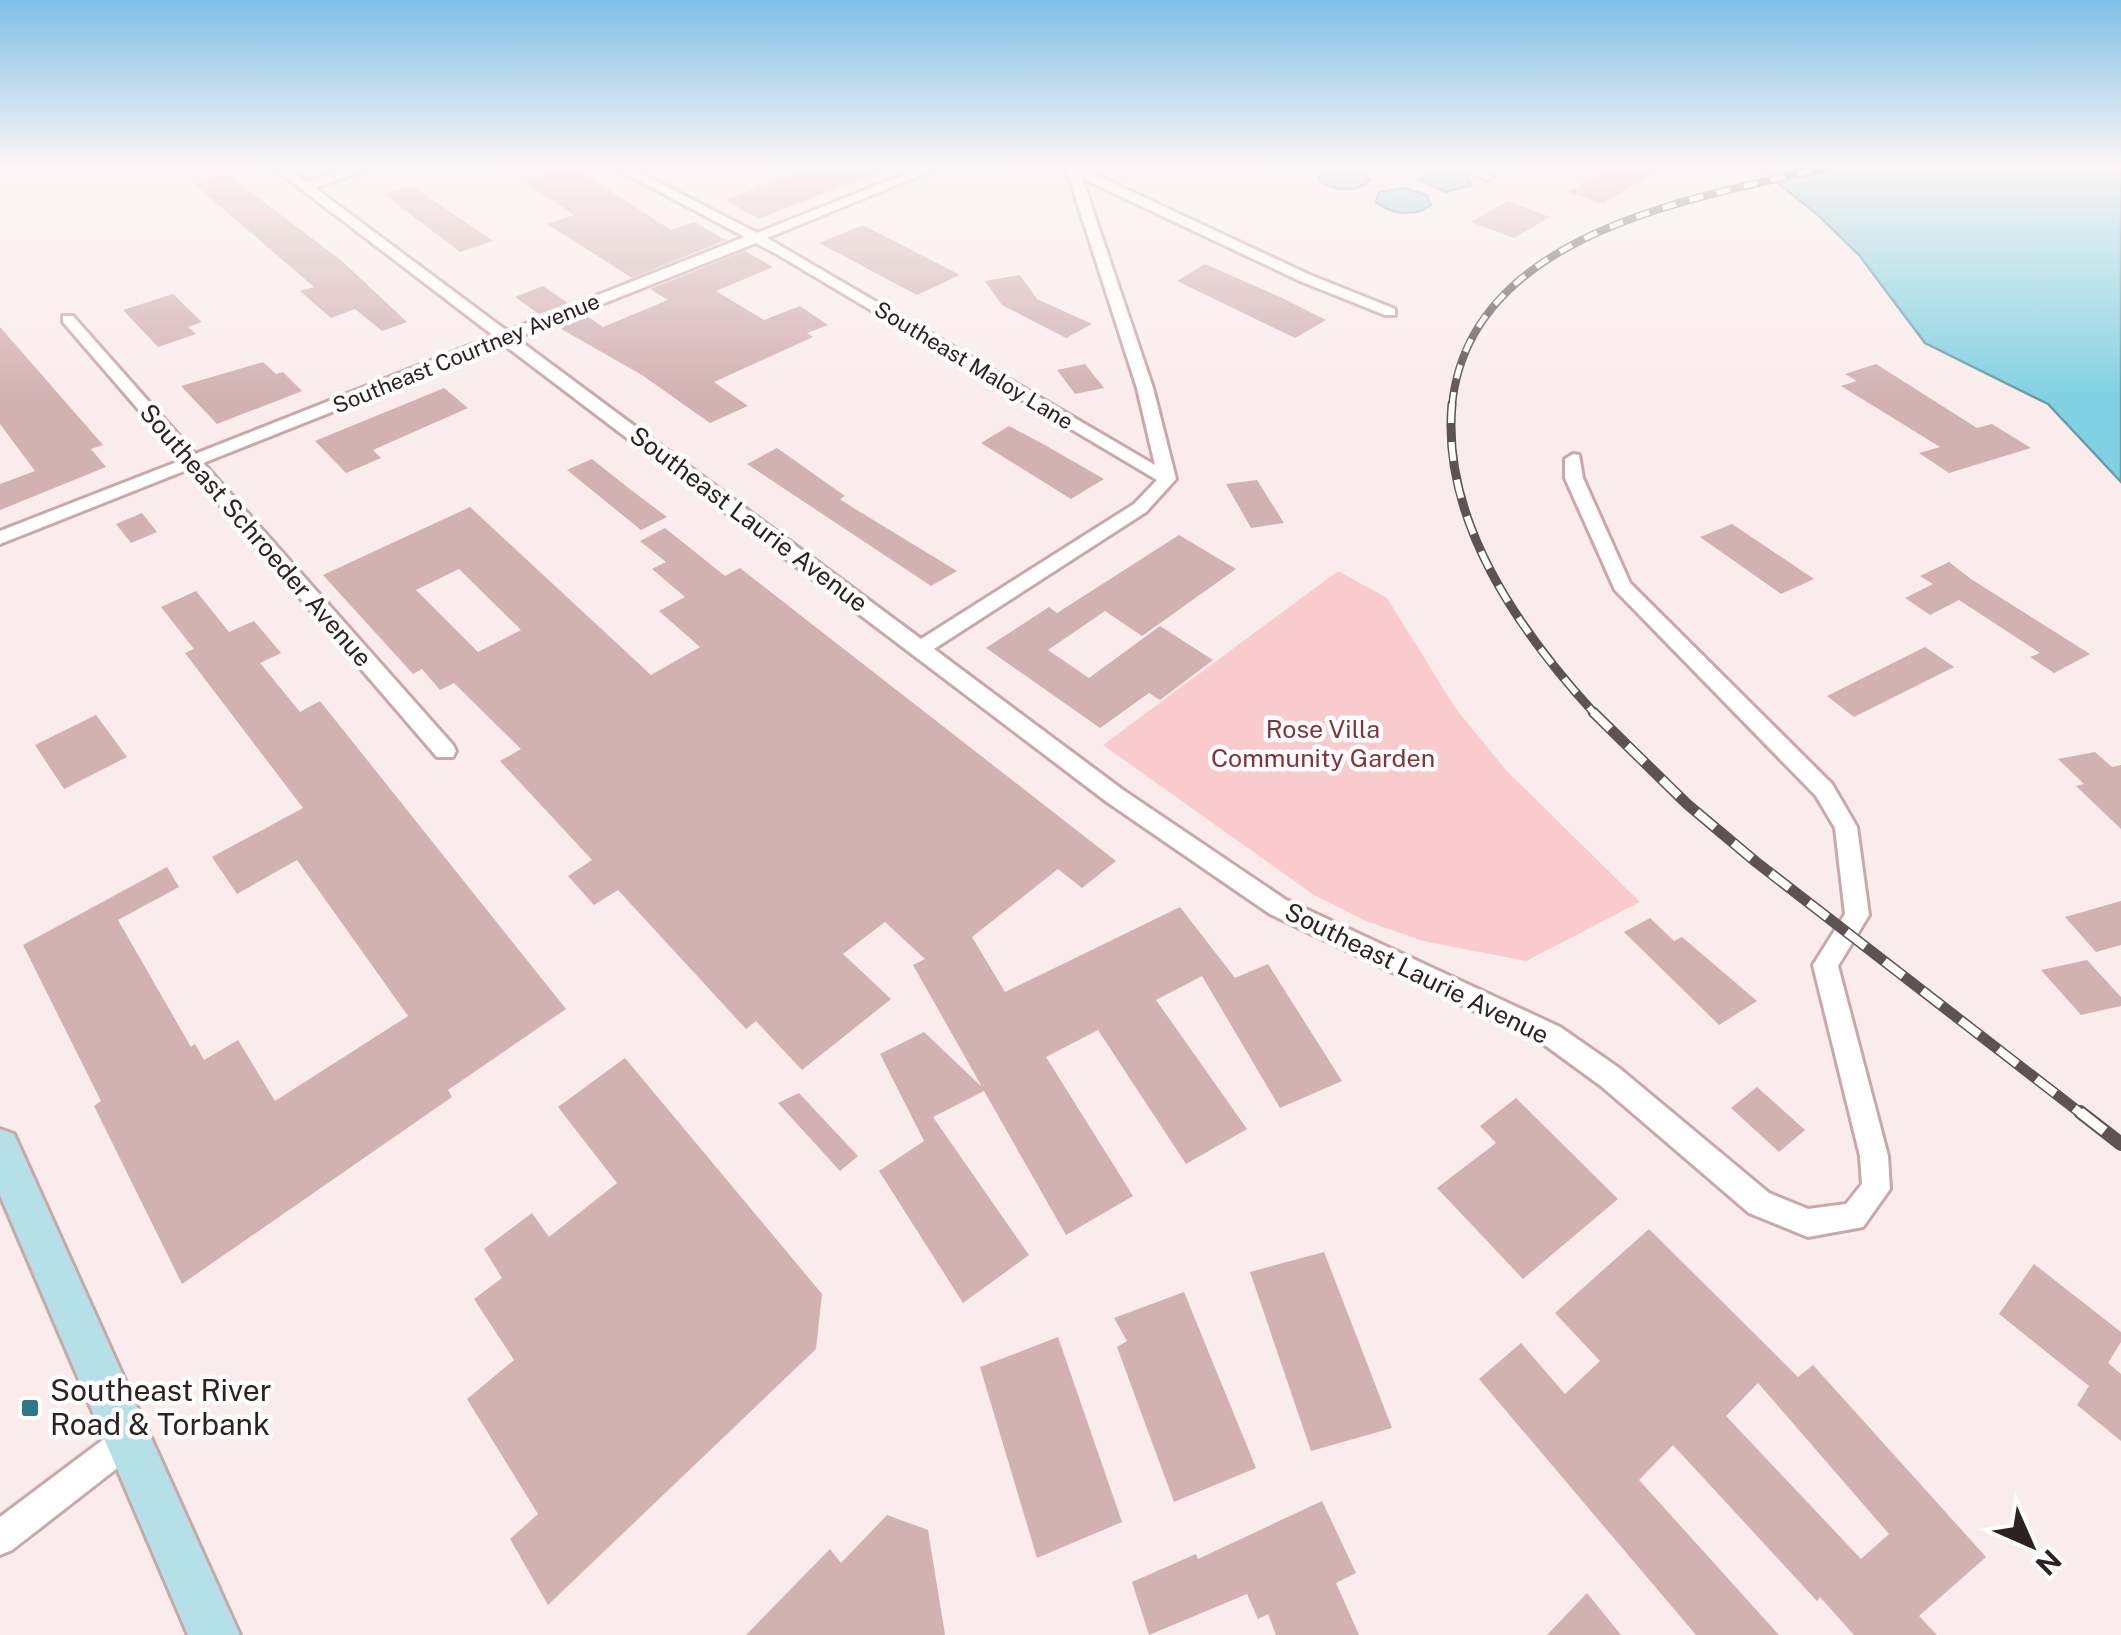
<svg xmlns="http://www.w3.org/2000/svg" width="2121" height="1635" font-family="'Public Sans',sans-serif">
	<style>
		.green { fill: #facbcc }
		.water { fill: #81d1e2; stroke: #689ca8; stroke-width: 2.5 }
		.building { fill: #d2b1b1; fill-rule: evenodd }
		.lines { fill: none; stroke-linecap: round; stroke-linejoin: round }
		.street-casing { stroke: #c9a8a9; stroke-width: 6 }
		.secondary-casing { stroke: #c9a8a9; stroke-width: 6 }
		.street { fill: #fff; fill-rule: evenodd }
		.secondary { fill: #b6e0e7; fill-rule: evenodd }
		.rail-far3-casing { stroke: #5e5252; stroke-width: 8 }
		.rail-far2-casing { stroke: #5e5252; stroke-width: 9 }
		.rail-far1-casing { stroke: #5e5252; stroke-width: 11 }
		.rail-casing { stroke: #5e5252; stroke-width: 14 }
		.rail-far3 { stroke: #fdfdfd; stroke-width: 5; stroke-dasharray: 14; stroke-linecap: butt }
		.rail-far2 { stroke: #fdfdfd; stroke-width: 6; stroke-dasharray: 19; stroke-linecap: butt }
		.rail-far1 { stroke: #fdfdfd; stroke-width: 8; stroke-dasharray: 24; stroke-linecap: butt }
		.rail { stroke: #fdfdfd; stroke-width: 10; stroke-dasharray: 31; stroke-linecap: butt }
		.poi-dot { fill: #317785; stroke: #fdfdfd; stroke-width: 4 }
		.labels { text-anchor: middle; stroke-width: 9; stroke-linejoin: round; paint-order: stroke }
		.far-street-label { font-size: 22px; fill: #2d2121; stroke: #fdfdfd }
		.street-label { font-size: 25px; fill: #2d2121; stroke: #fdfdfd }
		.park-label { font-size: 25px; fill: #84333b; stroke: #fdfdfd }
		.near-poi-label { font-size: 30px; fill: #2d2121; stroke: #fdfdfd; text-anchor: start }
	</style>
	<rect width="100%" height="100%" fill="#faecec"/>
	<path class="green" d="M1338 571 1387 598 1456 709 1506 770 1640 902 1526 961 1423 941 1366 921 1314 895 1103 745Z"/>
	<path class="water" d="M1325 168H1356L1370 180C1356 194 1332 191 1318 179Z
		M1759 168H2121V482L2048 404 1925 343 1859 255 1818 215Z
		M1447 170 1467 176 1472 185 1446 192 1420 180 1427 172Z
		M1405 188 1426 195 1431 205C1415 218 1391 214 1376 202L1379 192Z"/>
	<path class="building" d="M564 168H575L671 230 694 222 726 240 632 278 547 224 574 215 524 182Z
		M810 168 883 170 759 219 725 200Z
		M1609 168H1660L1603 204 1568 192Z
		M227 174 342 261 407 322 382 331 355 309 331 318 300 291 314 287 194 184Z
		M412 186 493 241 460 252 384 194Z
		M1507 201 1550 217 1514 238 1471 222Z
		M863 225 960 275 917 295 819 243Z
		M745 251 773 267 716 291 764 320 800 306 828 325 807 333 813 337 714 382 748 406 710 423 642 375 556 326 585 315 603 327 668 300 650 289Z
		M1205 264 1280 297 1326 320 1295 338 1177 281Z
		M1020 275 1037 299 1092 324 1066 338 1002 305 985 281Z
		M543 286 568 303 539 314 515 297Z
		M173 294 202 322 188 327 196 334 158 347 123 310Z
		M0 327 103 445 91 449 106 467 0 510V484L35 471 0 424Z
		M263 362 276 374 283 372 302 391 217 424 181 386Z
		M1085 364 1104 388 1075 394 1057 370Z
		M1876 364 1977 428 1992 424 2031 448 1949 473 1919 453 1940 447 1841 386 1857 381 1845 374Z
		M444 388 468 408 373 450 381 458 346 473 315 441Z
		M1009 426 1043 444 1104 479 1071 499 981 443Z
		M777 448 845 496 840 499 852 507 957 571 931 586 747 464Z
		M592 459 631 490 667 517 641 530 567 470Z
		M1257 480 1284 523 1251 528 1226 484Z
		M470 507 651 675 700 647 659 611 685 597 652 569 666 562 640 541 665 528 725 576 740 568 1116 861 1082 888 1058 869 972 937 1005 992 1180 907 1235 978 1268 964 1342 1081 1280 1108 1202 976 1156 1000 1247 1129 1186 1164 1098 1030 1046 1057 1133 1196 1066 1235 984 1091 933 1117 1029 1255 963 1303 879 1171 924 1141 880 1054 924 1032 982 1087 913 965 925 959 885 922 843 954 891 999 802 1070 756 1021 746 1029 618 890 594 905 568 876 592 860 500 761 521 749 454 683 440 690 422 669 413 674 323 575ZM459 569 521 630 478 652 416 590Z
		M142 513 157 532 131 543 116 524Z
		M1732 524 1814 579 1781 594 1700 537Z
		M1179 535 1236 569 1142 636 1105 611 1048 650 1089 678 1160 626 1213 660 1160 700 1149 693 1100 728 986 648 1049 607 1057 613Z
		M1949 562 1971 579 2090 654 2054 673 2030 657 2040 653 1959 600 1930 615 1905 598 1933 584 1920 576Z
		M196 591 229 632 254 621 281 653 260 663 300 712 320 701 566 1009 448 1090 452 1097 182 1284 94 1106 101 1101 23 945 167 867 179 887 118 920 191 1047 195 1044 204 1060 238 1040 275 1101 408 1016 297 860 237 894 212 857 303 808 185 653 194 649 161 607Z
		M1925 647 1954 667 1854 717 1827 696Z
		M96 715 127 757 64 789 35 745Z
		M2095 752 2112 767 2121 765V829L2076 786 2084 784 2058 759Z
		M2121 901V945L2096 952 2065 917Z
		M1650 918 1674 941 1682 937 1757 1001 1719 1025 1624 932Z
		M2087 960 2121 997V1006L2081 1015 2041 970Z
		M625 1058 822 1294 816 1349 548 1605 510 1539 538 1514 467 1399 514 1360 474 1299 502 1278 484 1249 532 1213 549 1237 617 1183 558 1107Z
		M1757 1087 1805 1130 1779 1152 1731 1108Z
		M799 1093 858 1156 840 1171 778 1103Z
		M1516 1098 1618 1199 1523 1279 1437 1188 1496 1143 1480 1126Z
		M1649 1229 1798 1377 1813 1365 1986 1557 1919 1616 1937 1635H1854L1820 1597 1817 1601 1673 1445 1639 1480 1779 1635H1696L1479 1379 1521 1343 1565 1394 1600 1361 1555 1313ZM1758 1383 1889 1534 1861 1559 1726 1416Z
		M1324 1252 1392 1428 1311 1451 1250 1272Z
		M2034 1264 2121 1332V1342L2108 1363 2121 1374V1441L2077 1405 2089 1386 1999 1314Z
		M1184 1292 1256 1468 1174 1502 1117 1347 1127 1341 1114 1318Z
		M1058 1337 1122 1522 1037 1558 980 1367Z
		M1322 1501 1356 1573 1336 1583 1359 1635H1276L1268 1614 1258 1619 1247 1594 1149 1635 1132 1582 1196 1554 1198 1559Z
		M887 1515 928 1530 945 1635H746L830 1549 841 1563Z
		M1587 1593 1621 1635H1547Z"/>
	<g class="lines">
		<defs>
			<path id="street" d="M274 168H288L307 182 351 168H371L315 188 507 331 745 237 615 168H631L757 233 920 168H938L767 238 1155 465 1137 388 1066 168H1081L1310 275 1395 309V315H1385L1300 281 1082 178 1153 388 1176 479 1146 512 934 649 1123 790 1286 900 1560 1027 1619 1068 1769 1193 1808 1209 1846 1204 1862 1184 1860 1156 1813 965 1845 914 1835 828 1816 796 1615 590 1565 478V459L1573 454 1579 455 1583 478 1630 583 1832 784 1857 827 1869 915 1838 966 1888 1156 1890 1189 1863 1227 1808 1237 1749 1213 1601 1086 1542 1043 1270 914 1107 802 503 344 203 463 453 745 456 751 453 757H437L189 469 0 544V531L182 460 63 322V316H73L195 454 494 336ZM756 243 775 253 1157 480 1134 504 921 639 516 338Z
				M1461 168H1479L1493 176 1487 180Z
				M127 1425 138 1430 143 1441 138 1452 12 1550 0 1555V1517L116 1430Z"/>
			<path id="secondary" d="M0 1129 14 1134 240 1635H188L0 1195Z"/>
		</defs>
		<use href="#street" class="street-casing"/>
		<use href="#secondary" class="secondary-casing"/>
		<use href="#street" class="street"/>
		<use href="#secondary" class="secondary"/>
		<defs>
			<path id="rail-far3" d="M1452 406C1468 234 1692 198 1826 168"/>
			<path id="rail-far2" d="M1452 404C1441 521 1520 632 1595 714"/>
			<path id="rail-far1" d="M1593 712 1687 804 1756 862 2083 1115"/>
			<path id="rail" d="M2080 1112 2121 1144"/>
		</defs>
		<use href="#rail-far3" class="rail-far3-casing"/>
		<use href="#rail-far2" class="rail-far2-casing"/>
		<use href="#rail-far1" class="rail-far1-casing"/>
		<use href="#rail" class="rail-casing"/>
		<use href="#rail-far3" class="rail-far3"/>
		<use href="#rail-far2" class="rail-far2"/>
		<use href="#rail-far1" class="rail-far1"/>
		<use href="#rail" class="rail"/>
	</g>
	<linearGradient id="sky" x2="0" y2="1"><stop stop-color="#7fc0e6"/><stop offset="0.42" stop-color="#fdf6f6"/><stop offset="1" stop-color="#fdf6f6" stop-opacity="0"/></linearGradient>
	<rect width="2121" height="397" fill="url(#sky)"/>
	<rect class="poi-dot" x="20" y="1398" width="20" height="20" rx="5"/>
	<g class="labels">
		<g class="far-street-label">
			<text transform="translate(466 353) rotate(-22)" y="8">Southeast Courtney Avenue</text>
			<text transform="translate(974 365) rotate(31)" y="8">Southeast Maloy Lane</text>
		</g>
		<g class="street-label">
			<text transform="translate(749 519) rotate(37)" y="9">Southeast Laurie Avenue</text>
			<text transform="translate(256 535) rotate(49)" y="9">Southeast Schroeder Avenue</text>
			<text transform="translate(1417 973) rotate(26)" y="9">Southeast Laurie Avenue</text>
		</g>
		<g class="park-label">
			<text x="1323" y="738">Rose Villa<tspan x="1323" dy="29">Community Garden</tspan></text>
		</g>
		<g class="near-poi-label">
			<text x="50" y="1401">Southeast River<tspan x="50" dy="34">Road &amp; Torbank</tspan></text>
		</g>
	</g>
	<g transform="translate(2031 1545) rotate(135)" stroke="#fdfdfd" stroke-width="8" paint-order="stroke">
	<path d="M0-8L18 38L0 25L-18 38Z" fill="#2d2121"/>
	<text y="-15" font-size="28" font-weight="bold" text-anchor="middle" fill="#2d2121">N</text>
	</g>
</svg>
